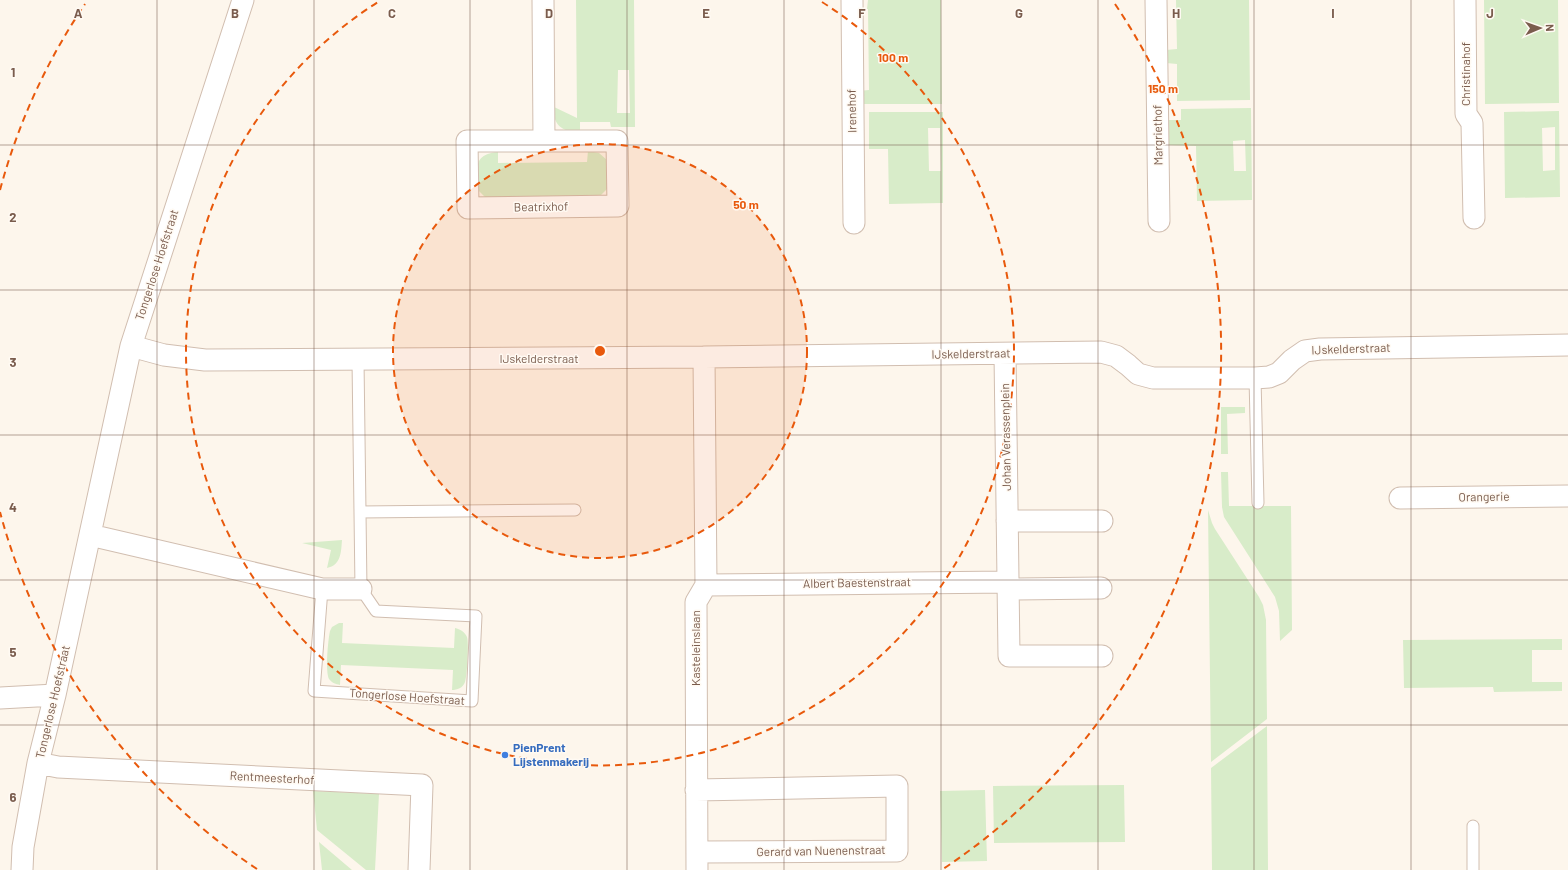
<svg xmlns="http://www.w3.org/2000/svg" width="1568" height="870" font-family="Barlow,sans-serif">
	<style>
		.green { fill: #d8ecc9; fill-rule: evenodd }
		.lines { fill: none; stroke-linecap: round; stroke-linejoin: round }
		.service-casing { stroke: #d1beb0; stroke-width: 13 }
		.minor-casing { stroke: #d1beb0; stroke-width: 23 }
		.service { stroke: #fff; stroke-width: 11 }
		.minor { stroke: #fff; stroke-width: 21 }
		.grid { fill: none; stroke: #7a5c4d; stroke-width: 1; stroke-opacity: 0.55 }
		.ring { fill: none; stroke: #e8590c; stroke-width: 2; stroke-dasharray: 7 5 }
		.shop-dot { fill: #3f7fe0; stroke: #fffaf3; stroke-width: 1.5 }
		.labels { text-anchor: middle; stroke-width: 3; stroke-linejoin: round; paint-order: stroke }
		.street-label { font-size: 12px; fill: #7a5c4d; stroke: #fffaf3 }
		.shop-label { font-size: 12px; font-weight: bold; fill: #366cbe; stroke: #fffaf3; text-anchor: start }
		.grid-label { font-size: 13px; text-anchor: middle; font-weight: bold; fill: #7a5c4d; stroke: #fffaf3; stroke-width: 3; stroke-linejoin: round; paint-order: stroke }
		.centre { fill: #e8590c; stroke: #fffaf3; stroke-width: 2 }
		.ring-label { font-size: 12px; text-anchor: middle; font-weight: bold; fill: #e8590c; stroke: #fffaf3; stroke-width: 3; stroke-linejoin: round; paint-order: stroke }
	</style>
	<rect width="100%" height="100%" fill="#fdf6ec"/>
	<path class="green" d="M576 0H634L635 127H611L610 122H580V133C560 130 555 127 552 106L577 118ZM618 70H629L630 113H617Z
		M868 0H941L942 104H858V91L869 90 868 9H867Z
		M1176 0H1249L1250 100 1177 101V64L1166 63V50L1177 49Z
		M1484 0H1558L1559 103 1485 104Z
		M1251 108 1252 200 1197 201 1196 146 1167 145 1166 120H1181V109ZM1245 140 1246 171H1234L1233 141Z
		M1559 111 1560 197 1505 198 1504 112ZM1555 127V170L1543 171 1542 128Z
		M869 112H943V203L889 204 888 149H869ZM928 128H940L941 171H929Z
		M588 151 599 153 607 160 608 188 600 196 491 199 485 197 478 190C476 171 472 154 498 152V163L587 162Z
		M1221 407H1245V413L1227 414 1228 454H1221Z
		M1221 472H1228L1229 506H1291L1292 630 1280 641 1279 611 1275 597 1224 517 1222 507Z
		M1208 510 1212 523 1215 529 1259 597 1263 605 1266 620 1267 719 1211 762Z
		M342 540C341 553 341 565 327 568L331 550 302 543Z
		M339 623H343L342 643 454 648 455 628C460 629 465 632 467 637 469 642 467 678 465 682 463 688 457 690 452 690L453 670 341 665 340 685C336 684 332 683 329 679 325 671 328 640 330 631L332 627Z
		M1562 639V650H1532V682H1562V691L1494 692 1493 687 1404 688 1403 640Z
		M1267 726 1268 870H1212L1211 768Z
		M1124 785 1125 842 994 843 993 786Z
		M985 790 987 861 942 862 940 791Z
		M313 791 379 794 375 870H366L317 830Z
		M319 842 352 870H322Z"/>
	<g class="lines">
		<defs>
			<path id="service" d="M1255 378 1258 503
				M360 512 575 510
				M322 589 314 691 472 701 476 616 376 611 361 589 358 360
				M1473 870V826"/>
			<path id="minor" d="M543 0 544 141
				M852 0 854 223
				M1156 0 1159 221
				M1465 0 1466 114 1472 123 1474 218
				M467 141H617L618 206 468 208Z
				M131 346 164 355 205 360 704 357 1101 352 1116 356 1128 365 1138 374 1153 378H1255L1269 377 1279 373 1292 360 1305 351 1320 349 1568 345
				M1005 354 1009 656H1102
				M1400 498 1568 496
				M1007 521H1102
				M90 535 322 589H361
				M706 585 1008 582
				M1008 589 1101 588
				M0 698 55 695
				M38 763 58 767 422 785 419 870
				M696 790 897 786V851L697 852
				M22 870 23 847 38 763 55 695 131 346 243 0
				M697 870 696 602 706 585 704 357"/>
		</defs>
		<use href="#service" class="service-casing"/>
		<use href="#minor" class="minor-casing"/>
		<use href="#service" class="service"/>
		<use href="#minor" class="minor"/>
	</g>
	<path class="grid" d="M157 0V870M314 0V870M470 0V870M627 0V870M784 0V870M941 0V870M1098 0V870M1254 0V870M1411 0V870M0 145H1568M0 290H1568M0 435H1568M0 580H1568M0 725H1568"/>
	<circle cx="600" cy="351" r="207" fill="#e8590c" fill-opacity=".12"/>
	<g class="ring">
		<circle cx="600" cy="351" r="207"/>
		<path d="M822 2A414 414 0 1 1 378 2"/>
		<path d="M257 869A621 621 0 0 1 0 512M0 190A621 621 0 0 1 85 4M1115 4A621 621 0 0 1 943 869"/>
	</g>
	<circle class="shop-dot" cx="505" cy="755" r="4"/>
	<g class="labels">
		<g class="street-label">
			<text transform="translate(1466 74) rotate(-90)" y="4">Christinahof</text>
			<text transform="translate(852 111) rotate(-91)" y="4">Irenehof</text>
			<text transform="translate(1158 135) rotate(-91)" y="4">Margriethof</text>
			<text transform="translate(541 207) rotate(-1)" y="4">Beatrixhof</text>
			<text transform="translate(157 265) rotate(-72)" y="4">Tongerlose Hoefstraat</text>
			<text transform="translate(1351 349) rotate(-2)" y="4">IJskelderstraat</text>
			<text transform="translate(971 354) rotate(-1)" y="4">IJskelderstraat</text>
			<text x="539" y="363">IJskelderstraat</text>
			<text transform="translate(1006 437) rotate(-91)" y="4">Johan Verassenplein</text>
			<text transform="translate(1484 497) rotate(-1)" y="4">Orangerie</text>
			<text transform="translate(857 583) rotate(-1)" y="4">Albert Baestenstraat</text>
			<text transform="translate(696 648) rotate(-90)" y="4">Kasteleinslaan</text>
			<text transform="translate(407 697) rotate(4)" y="4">Tongerlose Hoefstraat</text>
			<text transform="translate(53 702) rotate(-77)" y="4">Tongerlose Hoefstraat</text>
			<text transform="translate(272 778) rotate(3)" y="4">Rentmeesterhof</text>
			<text transform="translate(821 851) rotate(-1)" y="4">Gerard van Nuenenstraat</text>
		</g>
		<g class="shop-label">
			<text x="513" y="752">PienPrent<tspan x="513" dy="14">Lijstenmakerij</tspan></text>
		</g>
	</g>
	<g class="grid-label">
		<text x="78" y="18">A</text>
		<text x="235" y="18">B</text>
		<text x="392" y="18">C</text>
		<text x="549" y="18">D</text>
		<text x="706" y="18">E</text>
		<text x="862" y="18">F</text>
		<text x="1019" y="18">G</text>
		<text x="1176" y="18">H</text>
		<text x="1333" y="18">I</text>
		<text x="1490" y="18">J</text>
		<text x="13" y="77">1</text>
		<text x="13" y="222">2</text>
		<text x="13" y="367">3</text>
		<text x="13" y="512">4</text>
		<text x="13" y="657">5</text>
		<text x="13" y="802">6</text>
	</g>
	<circle cx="600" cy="351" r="6" class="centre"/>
	<g class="ring-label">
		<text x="893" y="62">100 m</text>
		<text x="1163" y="93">150 m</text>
		<text x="746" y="209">50 m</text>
	</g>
	<g transform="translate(1540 28) rotate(88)" stroke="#fffaf3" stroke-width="3" paint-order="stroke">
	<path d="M0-3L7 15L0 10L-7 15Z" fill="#7a5c4d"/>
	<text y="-6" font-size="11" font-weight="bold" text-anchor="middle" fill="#7a5c4d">N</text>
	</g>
</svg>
